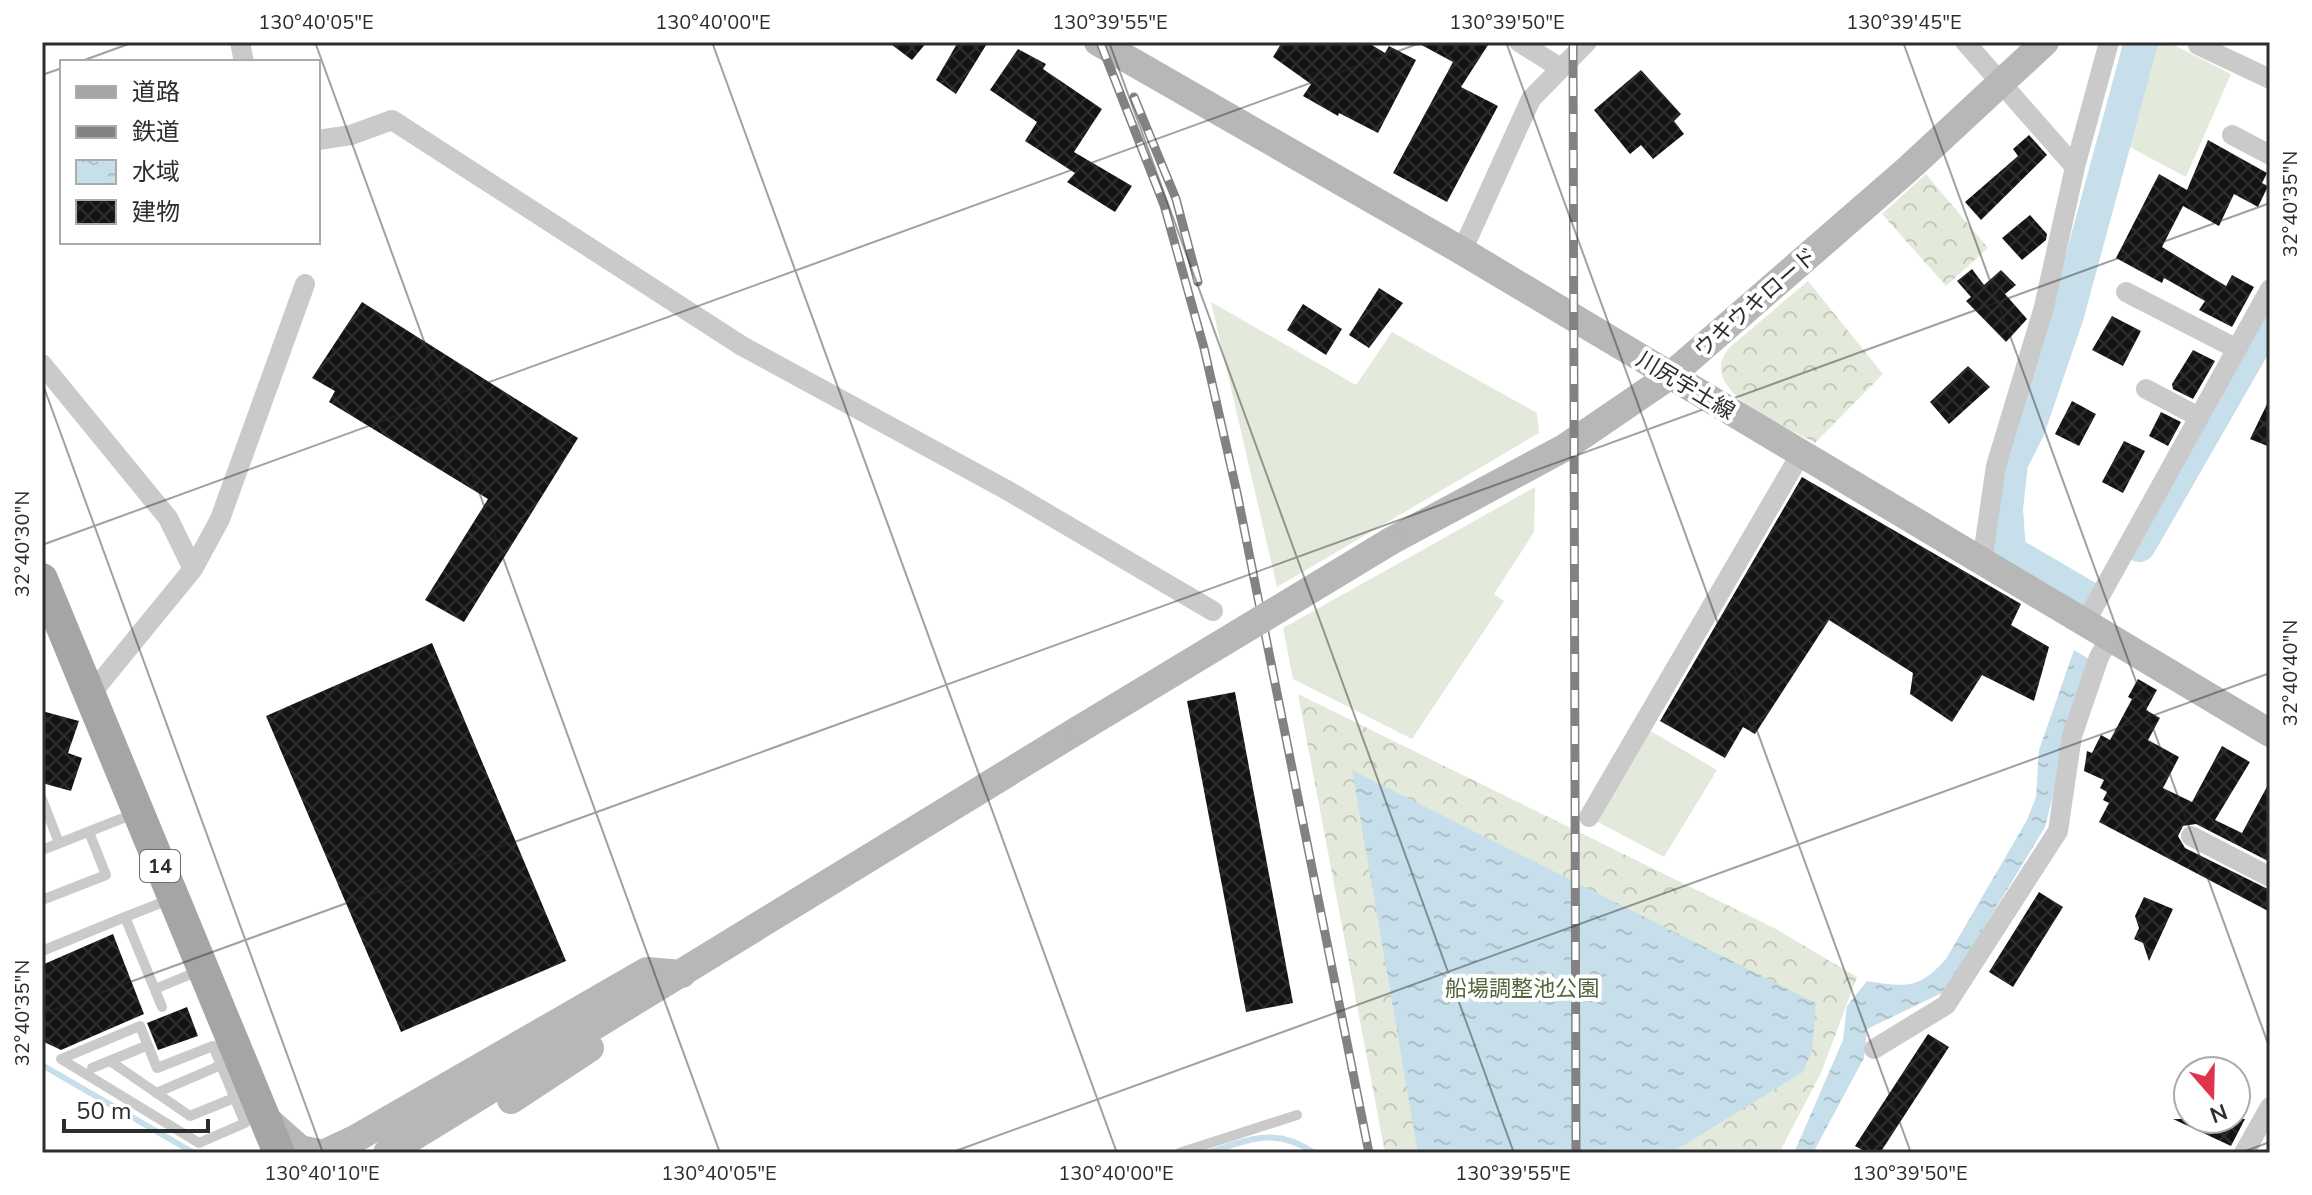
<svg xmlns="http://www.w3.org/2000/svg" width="2312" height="1195" font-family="'Nunito Sans','Noto Sans JP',sans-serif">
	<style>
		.grass { fill: #e4eadb }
		.forest { fill: url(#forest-crowns) }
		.water { fill: url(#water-ripples) }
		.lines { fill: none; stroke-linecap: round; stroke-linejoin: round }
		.stream { stroke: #c7dfea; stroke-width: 6 }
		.river { stroke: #c7dfea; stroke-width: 34 }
		.building { fill: url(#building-cross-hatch) }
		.lane { stroke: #cacaca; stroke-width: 10 }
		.street { stroke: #cacaca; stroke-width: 20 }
		.secondary { stroke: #b7b7b7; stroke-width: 28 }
		.primary { stroke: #a5a5a5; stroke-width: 32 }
		.rail-casing { stroke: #828282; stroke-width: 9 }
		.rail { stroke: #fff; stroke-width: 6; stroke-dasharray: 18; stroke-linecap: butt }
		.secondary-bridge { stroke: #b7b7b7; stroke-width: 28 }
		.ticks { fill: none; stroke: #2d2d2d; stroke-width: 2; stroke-opacity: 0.45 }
		.labels { text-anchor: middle; stroke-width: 8; stroke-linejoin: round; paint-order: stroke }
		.shield { fill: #fff; stroke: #6c6c6c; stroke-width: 2 }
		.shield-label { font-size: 20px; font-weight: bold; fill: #2d2d2d }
		.street-label { font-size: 22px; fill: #2d2d2d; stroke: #fff }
		.park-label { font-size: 22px; fill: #53673c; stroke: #fff }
		.neatline { fill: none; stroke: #2d2d2d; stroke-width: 3 }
		.ticks-label { font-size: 20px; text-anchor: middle; fill: #2d2d2d }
	</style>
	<defs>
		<pattern id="forest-crowns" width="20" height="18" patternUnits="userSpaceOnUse" patternTransform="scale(2)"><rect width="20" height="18" fill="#e4eadb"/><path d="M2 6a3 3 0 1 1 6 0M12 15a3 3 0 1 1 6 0" fill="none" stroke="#c4c9bc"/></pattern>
		<pattern id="water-ripples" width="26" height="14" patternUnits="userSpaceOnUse" patternTransform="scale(2)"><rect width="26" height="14" fill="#c7dfea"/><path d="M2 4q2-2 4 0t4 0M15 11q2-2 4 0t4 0" fill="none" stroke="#abc0c9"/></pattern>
		<pattern id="building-cross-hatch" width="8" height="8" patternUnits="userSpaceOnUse" patternTransform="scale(2)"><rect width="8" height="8" fill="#141414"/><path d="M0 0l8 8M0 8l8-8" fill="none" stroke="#2e2e2e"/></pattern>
	</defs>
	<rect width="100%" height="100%" fill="#fff"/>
	<path class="grass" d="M2154 42H2168L2231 74 2186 177 2122 143Z
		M1211 302 1356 385 1392 332 1537 413 1539 433 1277 587Z
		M1535 487 1534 532 1494 594 1504 601 1412 739 1293 679 1283 628Z
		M1647 729 1717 770 1664 857 1594 820Z"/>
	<path class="forest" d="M1926 174 1988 248 1946 286 1882 214Z
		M1808 281 1883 374 1815 443C1785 426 1690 389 1731 346Z
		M1298 694 1774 928 1857 977 1821 1073 1779 1153H1385Z"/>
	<path class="water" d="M2074 650 2089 659 2045 827 1946 991 1867 1029 1864 1058 1813 1153H1794L1843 1040 1847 1006 1867 981C1906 987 1918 990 1946 959L2027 820 2036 797 2039 750Z
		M1352 770 1816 1003 1812 1050 1803 1072 1671 1153H1418Z"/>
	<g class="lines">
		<path class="stream" d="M42 1065 194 1153
			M1207 1153C1249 1140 1275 1126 1314 1153"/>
		<path class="river" d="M2139 545 2270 317
			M2086 597 2009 552 2006 509 2011 463 2028 429 2067 315 2141 42"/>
	</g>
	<path class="building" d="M888 42H927L912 60Z
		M958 42H988L956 94 936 80Z
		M1282 42H1367L1385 53 1389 46 1416 60 1378 133 1339 113 1338 116 1303 96 1311 84 1273 57Z
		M1416 42H1490L1461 87 1498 106 1447 202 1393 173 1453 62Z
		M1018 49 1046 64 1043 69 1102 109 1074 152 1132 186 1115 212 1067 182 1075 173 1025 141 1037 122 990 90Z
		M1641 70 1681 114 1674 121 1684 134 1653 159 1641 145 1630 154 1594 110Z
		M2029 135 2047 155 1981 220 1965 202 2018 156 2013 149Z
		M2208 140 2267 173 2262 183 2268 186 2258 207 2234 194 2219 226 2183 206 2162 247 2226 286 2232 275 2254 287 2232 327 2199 310 2205 301 2164 278 2162 283 2116 258 2159 174 2187 190Z
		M2030 215 2047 234 2046 240 2022 260 2002 238Z
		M1972 269 1984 285 2001 270 2016 285 2005 294 2027 319 2006 342 1966 301 1971 297 1957 281Z
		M1379 288 1403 303 1369 348 1349 335Z
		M362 302 578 438 464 622 425 600 488 499 329 402 335 391 312 378Z
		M1303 304 1342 329 1326 355 1287 330Z
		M2112 316 2141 331 2123 366 2092 350Z
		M2193 350 2215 361 2193 399 2173 389 2172 384Z
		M1968 366 1990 387 1949 424 1930 402Z
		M2270 398V447L2250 439Z
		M2072 401 2096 414 2079 446 2055 434Z
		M2161 412 2181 422 2168 446 2149 436Z
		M2124 441 2145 451 2123 493 2102 482Z
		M1802 477 2021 604 2011 625 2049 647 2034 701 1982 675 1952 722 1910 694 1913 673 1829 620 1755 734 1743 727 1725 758 1660 721Z
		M432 643 566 961 401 1032 266 716Z
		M2138 679 2157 690 2146 710 2160 718 2148 740 2179 757 2163 788 2192 802 2222 746 2250 762 2215 820 2242 833 2270 781V862L2196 824 2183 826 2178 836 2185 848 2270 890V912L2099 822 2109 803 2103 800 2107 792 2100 788 2104 780 2084 771 2087 751 2092 753 2101 735 2110 740 2132 699 2128 697Z
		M1235 692 1293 1003 1246 1012 1187 701Z
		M42 711 79 721 68 753 82 758 71 791 42 783Z
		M2039 892 2063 907 2013 987 1989 972Z
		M2144 897 2173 909 2149 961 2143 943 2134 939 2139 928 2135 916Z
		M113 934 144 1014 61 1050 42 1041V965Z
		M187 1007 198 1036 158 1050 147 1023Z
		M1928 1034 1949 1047 1880 1153H1868L1855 1146Z
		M2173 1119H2245L2231 1146Z"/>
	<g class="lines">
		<path class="lane" d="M42 799 59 843
			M42 850 136 813
			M42 900 106 875 89 832
			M42 951 125 917
			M155 989 201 970
			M162 1007 125 917 171 899
			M140 1026 157 1068 213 1046 245 1123 199 1143 61 1059Z
			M110 1061 190 1116 239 1096
			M92 1068 141 1048
			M156 1093 226 1063
			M1179 1153 1297 1115"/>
		<path class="street" d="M240 42 244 62
			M1519 42 1559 67
			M1965 42 2075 167
			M2199 42 2198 45 2270 79
			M2232 135 2270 155
			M318 140 351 135 392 120 742 346 1005 489 1213 611
			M1462 251 1531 99 1587 42
			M2126 292 2237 349
			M42 364 168 518 193 569
			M2146 389 2199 417
			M1982 562 1996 466 2044 307 2075 167 2109 42
			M2085 623 2270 289
			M90 695 193 569 220 519 305 284
			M1589 817 1800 455
			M2191 836 2270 877
			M1874 1049 1946 1005 2058 831 2072 736 2099 657 2109 639
			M2244 1153 2270 1107"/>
		<path class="secondary" d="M1098 42 1462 251 2270 733
			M1391 541 1564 448 1671 375 1908 169 2045 42
			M511 1100 590 1048
			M264 1117 300 1149 319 1153
			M325 1153 355 1139 647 971 682 974
			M387 1153 1078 730"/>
		<path class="primary" d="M42 579 279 1153"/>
		<defs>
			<path id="rail" d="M1100 42 1164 205 1204 348 1237 493 1369 1153
				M1573 42 1576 1153
				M1134 97 1176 199 1198 282"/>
		</defs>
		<use href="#rail" class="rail-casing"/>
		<use href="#rail" class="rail"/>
		<path class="secondary-bridge" d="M1078 730 1391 541"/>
	</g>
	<path class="ticks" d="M315 42 720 1153M712 42 1117 1153M1109 42 1514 1153M1506 42 1911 1153M1903 42 2270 1049M79 62 134 42M42 75 62 68M42 382 323 1153M42 545 1423 42M42 1014 2270 203M950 1153 2270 673M2240 1153 2270 1142"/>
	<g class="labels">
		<rect class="shield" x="140" y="850" width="40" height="32" rx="6"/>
		<g class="shield-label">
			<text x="160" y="873">14</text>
		</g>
		<g class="street-label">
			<text transform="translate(1755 302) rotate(-41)" y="8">ウキウキロード</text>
			<text transform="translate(1686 385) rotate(31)" y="8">川尻宇土線</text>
		</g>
		<g class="park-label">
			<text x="1522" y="996">船場調整池公園</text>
		</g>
	</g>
	<rect width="2312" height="1195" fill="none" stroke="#ffffff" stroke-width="88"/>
	<rect x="60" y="60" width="260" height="184" fill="#ffffff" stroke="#ababab" stroke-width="2"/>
	<rect x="76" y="86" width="40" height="12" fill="#a5a5a5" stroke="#ababab" stroke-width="2"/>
	<text x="132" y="100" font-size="24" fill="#2d2d2d">道路</text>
	<rect x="76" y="126" width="40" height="12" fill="#828282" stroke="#ababab" stroke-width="2"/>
	<text x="132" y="140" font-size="24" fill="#2d2d2d">鉄道</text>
	<rect x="76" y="160" width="40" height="24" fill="url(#water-ripples)" stroke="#ababab" stroke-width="2"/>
	<text x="132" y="180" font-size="24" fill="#2d2d2d">水域</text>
	<rect x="76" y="200" width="40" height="24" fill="url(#building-cross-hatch)" stroke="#ababab" stroke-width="2"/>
	<text x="132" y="220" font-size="24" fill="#2d2d2d">建物</text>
	<g transform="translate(2212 1095) rotate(160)"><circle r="38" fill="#ffffff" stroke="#ababab" stroke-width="2"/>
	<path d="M0-6L14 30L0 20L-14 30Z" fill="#df344c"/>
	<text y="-12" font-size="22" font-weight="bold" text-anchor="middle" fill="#2d2d2d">N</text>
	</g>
	<path d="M64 1119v12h144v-12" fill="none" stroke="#2d2d2d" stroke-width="4"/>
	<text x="76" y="1119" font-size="24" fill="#2d2d2d" stroke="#ffffff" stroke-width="6" paint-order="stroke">50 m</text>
	<rect x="44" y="44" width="2224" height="1107" class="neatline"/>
	<g class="ticks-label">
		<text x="316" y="29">130°40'05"E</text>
		<text x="713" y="29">130°40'00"E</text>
		<text x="1110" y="29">130°39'55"E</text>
		<text x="1507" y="29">130°39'50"E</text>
		<text x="1904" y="29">130°39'45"E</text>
		<text transform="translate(2290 204) rotate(-90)" y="7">32°40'35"N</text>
		<text transform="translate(22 544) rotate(-90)" y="7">32°40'30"N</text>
		<text transform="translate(2290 673) rotate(-90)" y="7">32°40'40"N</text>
		<text transform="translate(22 1013) rotate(-90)" y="7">32°40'35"N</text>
		<text x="322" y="1180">130°40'10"E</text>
		<text x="719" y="1180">130°40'05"E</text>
		<text x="1116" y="1180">130°40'00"E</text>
		<text x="1513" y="1180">130°39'55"E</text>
		<text x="1910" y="1180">130°39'50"E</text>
	</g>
</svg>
